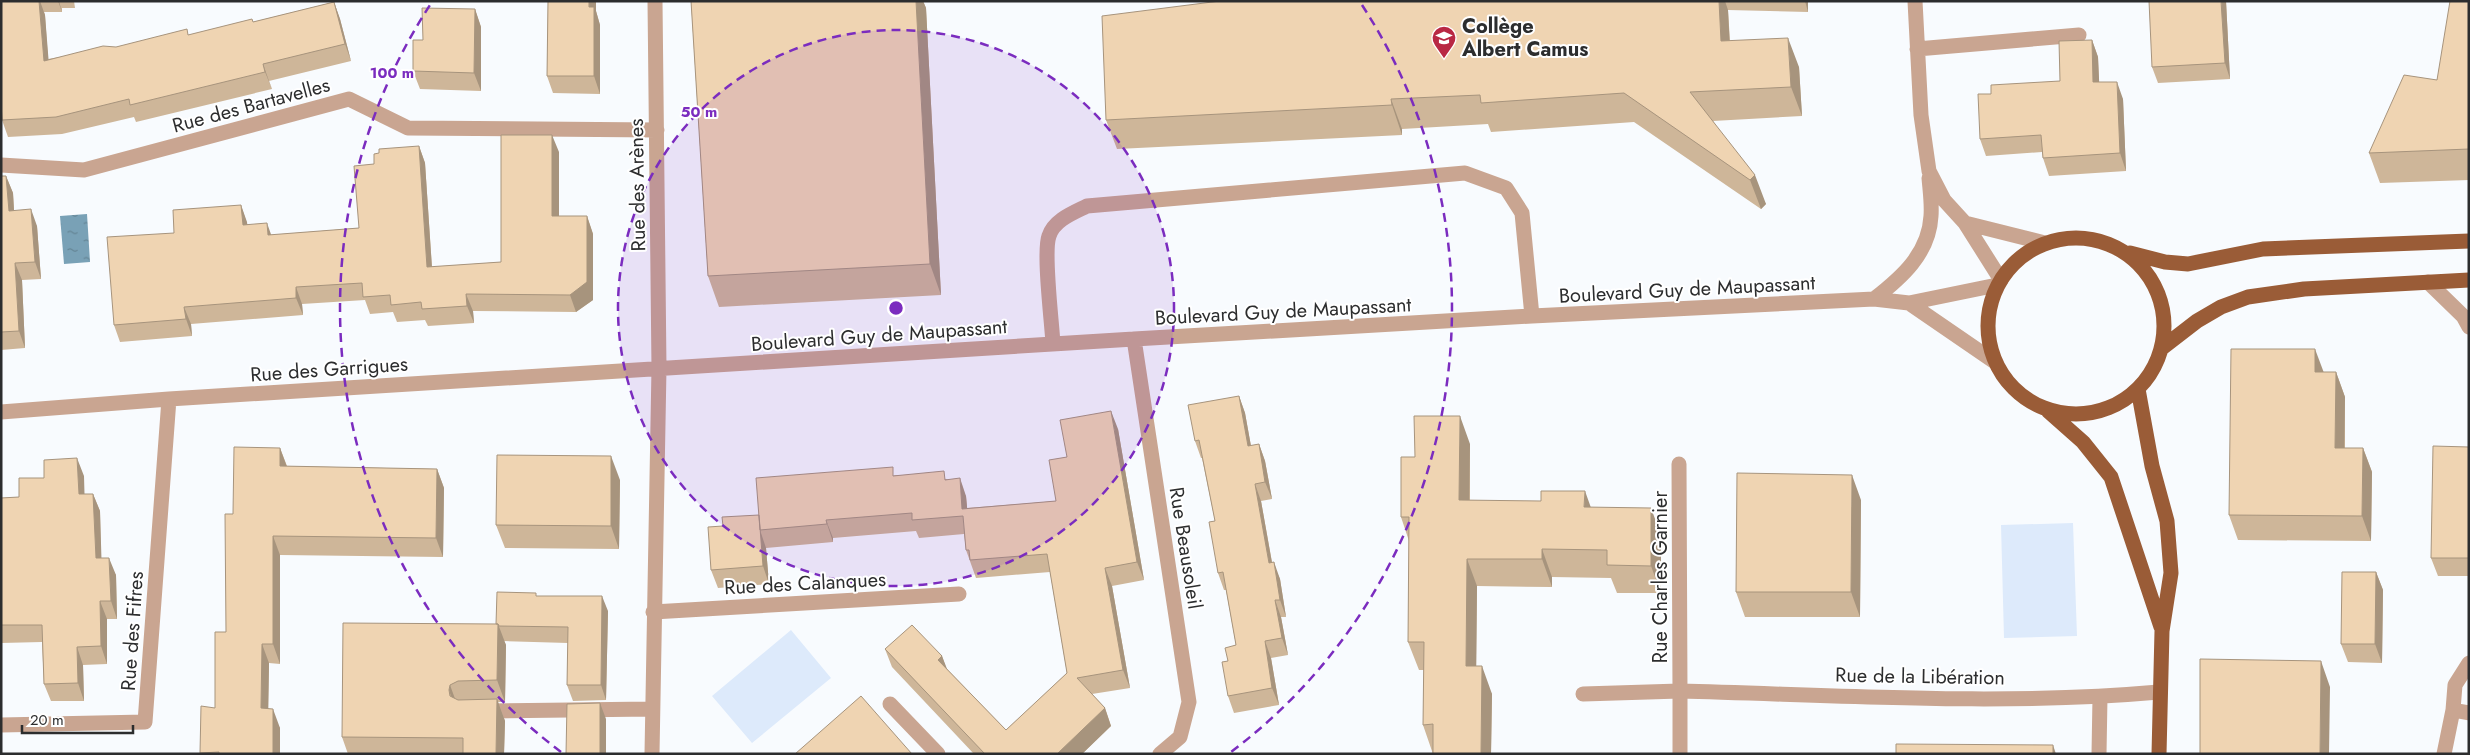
<svg xmlns="http://www.w3.org/2000/svg" width="2470" height="755" font-family="Jost,sans-serif">
	<style>
		.green { fill: #ddeafb }
		.water { fill: url(#water-ripples) }
		.lines { fill: none; stroke-linecap: round; stroke-linejoin: round }
		.minor { stroke: #c9a591; stroke-width: 15 }
		.major { stroke: #9a5c37; stroke-width: 15 }
		.wall { fill: #ceb699 }
		.shaded-wall { fill: #a7947d }
		.building { fill: #efd4b2; stroke: #a7947d }
		.ring { fill: none; stroke: #7b2cbf; stroke-width: 2.5; stroke-dasharray: 9 6 }
		.labels { text-anchor: middle; stroke-width: 4; stroke-linejoin: round; paint-order: stroke }
		.poi-label { font-size: 20px; font-weight: bold; fill: #2c2d2e; stroke: #fff; text-anchor: start }
		.street-label { font-size: 20px; fill: #2c2d2e; stroke: #fff }
		.centre { fill: #7b2cbf; stroke: #fff; stroke-width: 2.5 }
		.ring-label { font-size: 15px; text-anchor: middle; font-weight: bold; fill: #7b2cbf; stroke: #fff; stroke-width: 4; stroke-linejoin: round; paint-order: stroke }
	</style>
	<defs>
		<pattern id="water-ripples" width="26" height="14" patternUnits="userSpaceOnUse" patternTransform="scale(1.25)"><rect width="26" height="14" fill="#79a1b6"/><path d="M2 4q2-2 4 0t4 0M15 11q2-2 4 0t4 0" fill="none" stroke="#638494"/></pattern>
	</defs>
	<rect width="100%" height="100%" fill="#f8fbfe"/>
	<path class="green" d="M2073 523 2077 636 2004 638 2001 525Z
		M791 630 831 678 752 743 712 696Z"/>
	<path class="water" d="M87 214 90 262 64 264 60 216Z"/>
	<g class="lines">
		<path class="minor" d="M1915 1 1921 115 1929 171 1944 200 1965 223 2001 280
			M1917 49 2079 35
			M1 165 84 170 349 99 408 128 657 130
			M1965 223 2045 243
			M2428 282 2463 316 2469 327
			M1874 299C1901 278 1929 254 1931 216 1932 204 1930 190 1929 178
			M1909 303 1995 362
			M1134 339 1189 702 1180 737 1160 754
			M1053 344C1052 323 1043 252 1049 236 1054 220 1073 213 1087 206L1465 173 1506 188 1522 213 1532 316
			M1 412 169 399 1134 339 1532 316 1874 299 1909 303 1997 285
			M653 612 959 594
			M2469 663 2455 685 2453 710 2469 713
			M1583 694 1680 691 1679 464
			M890 704 938 754
			M483 711 652 709
			M1 725 145 722 169 399
			M652 754 659 368 655 1
			M1680 754V691C1838 695 2002 706 2159 692
			M2099 754 2100 697
			M2444 754 2453 710"/>
		<path class="major" d="M1988 326a88 88 0 1 1 176 0a88 88 0 1 1-176 0Z
			M2130 253 2165 262 2188 264 2263 249 2469 241
			M2162 348 2197 321 2221 307 2248 297 2304 289 2469 280
			M2138 389 2152 466 2167 521 2171 573 2162 631 2159 754
			M2048 411 2083 442 2111 477 2161 627"/>
	</g>
	<path class="wall" d="M1 1H74L75 8H62V12H44L45 15 48 59 189 35 253 22 334 2 340 19 351 61 269 81 272 89 136 122 134 117 62 134 8 137 2 120V116H1Z
		M548 1H596V11L600 25V94L553 93 547 76Z
		M691 1H923L926 8 941 295 719 307 708 276Z
		M1220 1H1808V12L1728 10 1730 41 1799 67 1802 116 1713 121 1766 204 1761 209 1634 122 1491 132 1488 124 1402 129V135L1117 149 1106 120Z
		M2226 1 2230 79 2158 83 2152 67Z
		M2469 1V180L2380 183 2369 153 2437 80Z
		M475 9 481 27V91L420 89 413 71 423 40Z
		M2092 40 2098 57 2099 82 2123 99 2126 171 2049 176 2043 158 2042 152 1986 156 1980 139 1991 94 2060 81Z
		M419 146 425 163 432 267 501 262 559 152V216H587L593 234V300L576 312 473 311 474 323 428 326 425 320 397 322 393 312 370 314 365 300 302 304 303 315 191 324 192 336 120 342 114 325 174 233 241 205 247 224 271 235 359 228Z
		M1 176H6L13 193 14 210 37 226 41 279 22 280 25 348 1 350Z
		M2324 372H2336L2345 397V448H2363L2372 472 2371 541 2238 540 2229 515Z
		M1239 396 1245 413 1251 446 1259 444 1265 461 1272 499 1261 501 1272 562 1280 579 1286 617H1281L1288 655 1271 658 1279 705 1234 713 1228 696V661L1236 645 1226 590H1224L1218 573 1215 521 1202 458H1201L1195 441Z
		M1118 429 1144 580 1112 586 1130 688 1092 694 1105 708 1111 726 1082 754H974L892 667 885 649 942 656 946 668 1006 730 1067 673 1050 572 976 578 966 550 964 534 919 538 916 531 833 538V542L766 548 769 584 718 588 711 570 723 526 759 515 896 475 947 479 966 496 967 508 1056 501 1067 457Z
		M1470 444V500L1590 507 1661 535V593H1617L1611 578 1552 577V587L1477 586 1476 666 1492 694 1491 754H1433L1423 725 1424 670H1419L1408 642 1409 541 1401 517 1415 457Z
		M2469 447V576H2438L2431 558Z
		M280 448 287 466 437 469 444 488 443 557 280 555V664L269 663 268 709 280 728V754H201L200 753 215 708 226 632 233 514Z
		M84 476V494H93L100 511 101 558 116 575 117 619H107V664L83 665 84 701H51L44 684 42 642 1 643V498L19 497 44 478Z
		M620 480 619 549 505 548 496 525Z
		M1861 500 1860 617H1745L1736 592Z
		M2376 572 2383 590 2382 663 2348 662 2341 644Z
		M537 596 608 611 606 700 573 701 567 685 568 643 504 641 506 645 505 702H498L505 721 504 754H348L342 737 496 624Z"/>
	<path class="shaded-wall" d="M39 1H40L45 15 50 78 44 61Z
		M58 1H59L62 12Z
		M589 1H596V11L600 25V94L594 76Z
		M916 1H923L926 8 941 295 930 264Z
		M1719 1H1725L1728 10 1731 70 1721 41Z
		M1805 1H1808V12Z
		M2221 1H2226L2230 79 2225 63Z
		M334 2 340 19 351 61 345 44Z
		M475 9 481 27V91L474 73Z
		M1788 38 1799 67 1802 116 1791 87Z
		M2092 40 2098 57 2100 100 2093 82Z
		M263 64 269 81 272 89 265 72Z
		M2117 82 2123 99 2126 171 2120 153Z
		M1391 99 1402 129V135L1392 105Z
		M552 135 559 152V233L552 216Z
		M419 146 425 163 433 284 427 267Z
		M1755 175 1766 204 1761 209 1750 180Z
		M6 176 13 193 15 228 9 211Z
		M241 205 247 222 249 242 243 225Z
		M31 209 37 226 41 279 35 262Z
		M587 216 593 234V300L576 312 570 295Z
		M267 223 273 240 268 235Z
		M15 263 22 280 25 348 19 331Z
		M296 287 302 304 303 315 296 298Z
		M466 294 473 311 474 323 467 306Z
		M184 307 191 324 192 336 186 319Z
		M2315 349 2324 373 2315 372Z
		M2336 372 2345 397 2344 472 2335 448Z
		M1239 396 1245 413 1254 463 1248 446Z
		M1111 411 1118 429 1144 580 1137 562Z
		M1460 416 1470 444 1469 527 1459 500Z
		M1259 444 1265 461 1272 499 1265 482Z
		M280 448 287 467 280 466Z
		M2363 448 2372 472 2371 541 2362 516Z
		M611 456 620 480 619 549 611 526Z
		M77 458 84 476 85 512 79 494Z
		M437 469 444 488 443 557 436 538Z
		M1852 475 1861 500 1860 617 1851 592Z
		M960 478 966 496 969 527 962 509Z
		M1255 484 1261 501 1275 580 1269 563Z
		M1585 491 1595 519 1584 507Z
		M93 494 100 511 102 576 96 558Z
		M1651 508 1661 535V593L1651 566Z
		M826 520 833 538V542L827 524Z
		M760 530 766 548 769 584 763 566Z
		M273 536 280 555V664L273 644Z
		M1542 549 1552 577V587L1542 559Z
		M109 558 116 575 117 619 111 601Z
		M1467 559 1477 586 1476 693 1466 666Z
		M1274 562 1280 579 1286 617 1280 600Z
		M1105 568 1112 586 1130 688 1123 670Z
		M2376 572 2383 590 2382 663 2375 644Z
		M602 596 608 611 606 700 601 685Z
		M1275 600 1281 617 1288 655 1282 638Z
		M100 601 107 619V664L101 646Z
		M498 624 506 645 505 702 497 680Z
		M1265 641 1271 658 1279 705 1272 688Z
		M262 644 269 663 268 727 261 708Z
		M77 647 83 665 84 701 78 683Z
		M942 656 949 674 938 660Z
		M2321 661 2330 687 2329 754H2320Z
		M1482 666 1492 694 1491 754H1481Z
		M450 685 458 707V717L449 690Z
		M497 699 505 721 504 754H496Z
		M600 703 606 719V754H600Z
		M1105 708 1111 726 1082 754H1057Z
		M273 709 280 728V754H273Z
		M2053 745 2056 754H2053Z"/>
	<path class="building" d="M1 1H39L44 61 103 46 116 47 187 29 188 35 252 19 253 22 334 2 345 44 263 64 265 72 130 105 129 99 56 117 2 120 1 103Z
		M548 1H589V7H594V76H547Z
		M691 1H916L930 264 708 276Z
		M1220 1H1719L1721 41 1788 38 1791 87 1690 92 1755 175 1750 180 1624 93 1481 103 1480 95 1391 99 1392 105 1106 120 1102 16Z
		M2149 1H2221L2225 63 2152 67Z
		M2450 1H2469V149L2369 153 2404 75 2437 80Z
		M422 8 475 9 474 73 413 71V40H423Z
		M2092 40 2093 82H2117L2120 153 2043 158 2041 135 1980 139 1978 94H1991V85L2060 81 2059 41Z
		M501 135H552V216H587V282L570 295 466 294 467 306 422 309 421 302 391 305 390 295 363 297 362 283 296 287V298L184 307 186 319 114 325 107 237 174 233 173 210 241 205 243 225 267 223 268 235 359 228 354 166 374 164V154L379 153V149L419 146 427 267 501 262Z
		M1 176H6L9 211 31 209 35 262 15 263 19 331 1 332Z
		M2231 349H2315V372H2336L2335 448H2363L2362 516 2229 515Z
		M1239 396 1248 446 1259 444 1265 482 1255 484 1269 563 1274 562 1280 600H1275L1282 638 1265 641 1272 688 1228 696 1222 662 1228 661 1225 648 1236 645 1223 572 1218 573 1209 522 1215 521 1199 440 1195 441 1188 405Z
		M1111 411 1137 562 1105 568 1123 670 1077 678 1105 708 1057 754H985L885 649 912 625 942 656 938 660 1006 730 1067 673 1047 554 970 560 969 550H966L963 516 912 520V513L826 520 827 524 760 530 756 478 893 467V476L944 471 945 480 960 478 962 509 1056 501 1049 460 1067 457 1060 420Z
		M1414 416H1460L1459 500 1541 501V491H1585L1584 507 1651 508V566L1607 565V550L1542 549V559H1467L1466 666H1482L1481 754H1433V724L1423 725 1424 642H1408L1409 517H1401V457H1415Z
		M2433 446 2469 447V558H2431Z
		M234 447 280 448V466L437 469 436 538 273 536V644H262L261 708 273 709V754H219V752L200 753 201 706 215 708V632H226L225 514H233Z
		M497 455 611 456V526L496 525Z
		M77 458 79 494H93L96 558H109L111 601H100L101 646 77 647 78 683 44 684 42 625H1V498L19 497V478H44V460Z
		M1737 473 1852 475 1851 592H1736Z
		M759 515 763 566 711 570 708 527 723 526 722 517Z
		M2342 572H2376L2375 644H2341Z
		M497 592 536 593V596H602L601 685H567L568 627 499 626 498 624H496Z
		M343 623 498 624 497 680 458 681 450 685 449 690 450 696 458 700 497 699 496 754H463V738L342 737Z
		M2200 659 2321 661 2320 754H2200Z
		M861 696 912 754H795Z
		M600 703V754H566L567 704Z
		M1896 744 2053 745V754H1896Z"/>
	<circle cx="896" cy="308" r="278" fill="#7b2cbf" fill-opacity=".12"/>
	<g class="ring">
		<circle cx="896" cy="308" r="278"/>
		<path d="M561 752A556 556 0 0 1 430 5M1362 5A556 556 0 0 1 1231 752"/>
	</g>
	<defs>
		<symbol id="school-pin" viewBox="-11 -11 22 30"><path d="M0 17L-7.5 6A9.5 9.5 0 1 1 7.5 6Z" fill="#b92844" stroke="#fff"/><path d="M0-5L7-2L0 1L-7-2ZM-4 1L0 2.5L4 1V4Q0 6-4 4Z" fill="#fff"/></symbol>
	</defs>
	<g fill-rule="evenodd">
		<use href="#school-pin" x="1430" y="24" width="28" height="38"/>
	</g>
	<g class="labels">
		<g class="poi-label">
			<text x="1462" y="33">Collège<tspan x="1462" dy="23">Albert Camus</tspan></text>
		</g>
		<g class="street-label">
			<text transform="translate(251 105) rotate(-15)" y="7">Rue des Bartavelles</text>
			<text transform="translate(637 185) rotate(-91)" y="7">Rue des Arènes</text>
			<text transform="translate(1687 289) rotate(-3)" y="7">Boulevard Guy de Maupassant</text>
			<text transform="translate(1283 311) rotate(-3)" y="7">Boulevard Guy de Maupassant</text>
			<text transform="translate(879 335) rotate(-4)" y="7">Boulevard Guy de Maupassant</text>
			<text transform="translate(329 369) rotate(-4)" y="7">Rue des Garrigues</text>
			<text transform="translate(1186 548) rotate(81)" y="7">Rue Beausoleil</text>
			<text transform="translate(1660 577) rotate(-90)" y="7">Rue Charles Garnier</text>
			<text transform="translate(805 583) rotate(-3)" y="7">Rue des Calanques</text>
			<text transform="translate(132 631) rotate(-86)" y="7">Rue des Fifres</text>
			<text transform="translate(1920 676) rotate(1)" y="7">Rue de la Libération</text>
		</g>
	</g>
	<circle cx="896" cy="308" r="8" class="centre"/>
	<g class="ring-label">
		<text x="392" y="78">100 m</text>
		<text x="699" y="117">50 m</text>
	</g>
	<rect width="2470" height="755" fill="none" stroke="#2c2d2e" stroke-width="5"/>
	<path d="M22 725v8h111v-8" fill="none" stroke="#2c2d2e" stroke-width="2.5"/>
	<text x="30" y="725" font-size="15" fill="#2c2d2e" stroke="#ffffff" stroke-width="4" paint-order="stroke">20 m</text>
</svg>
